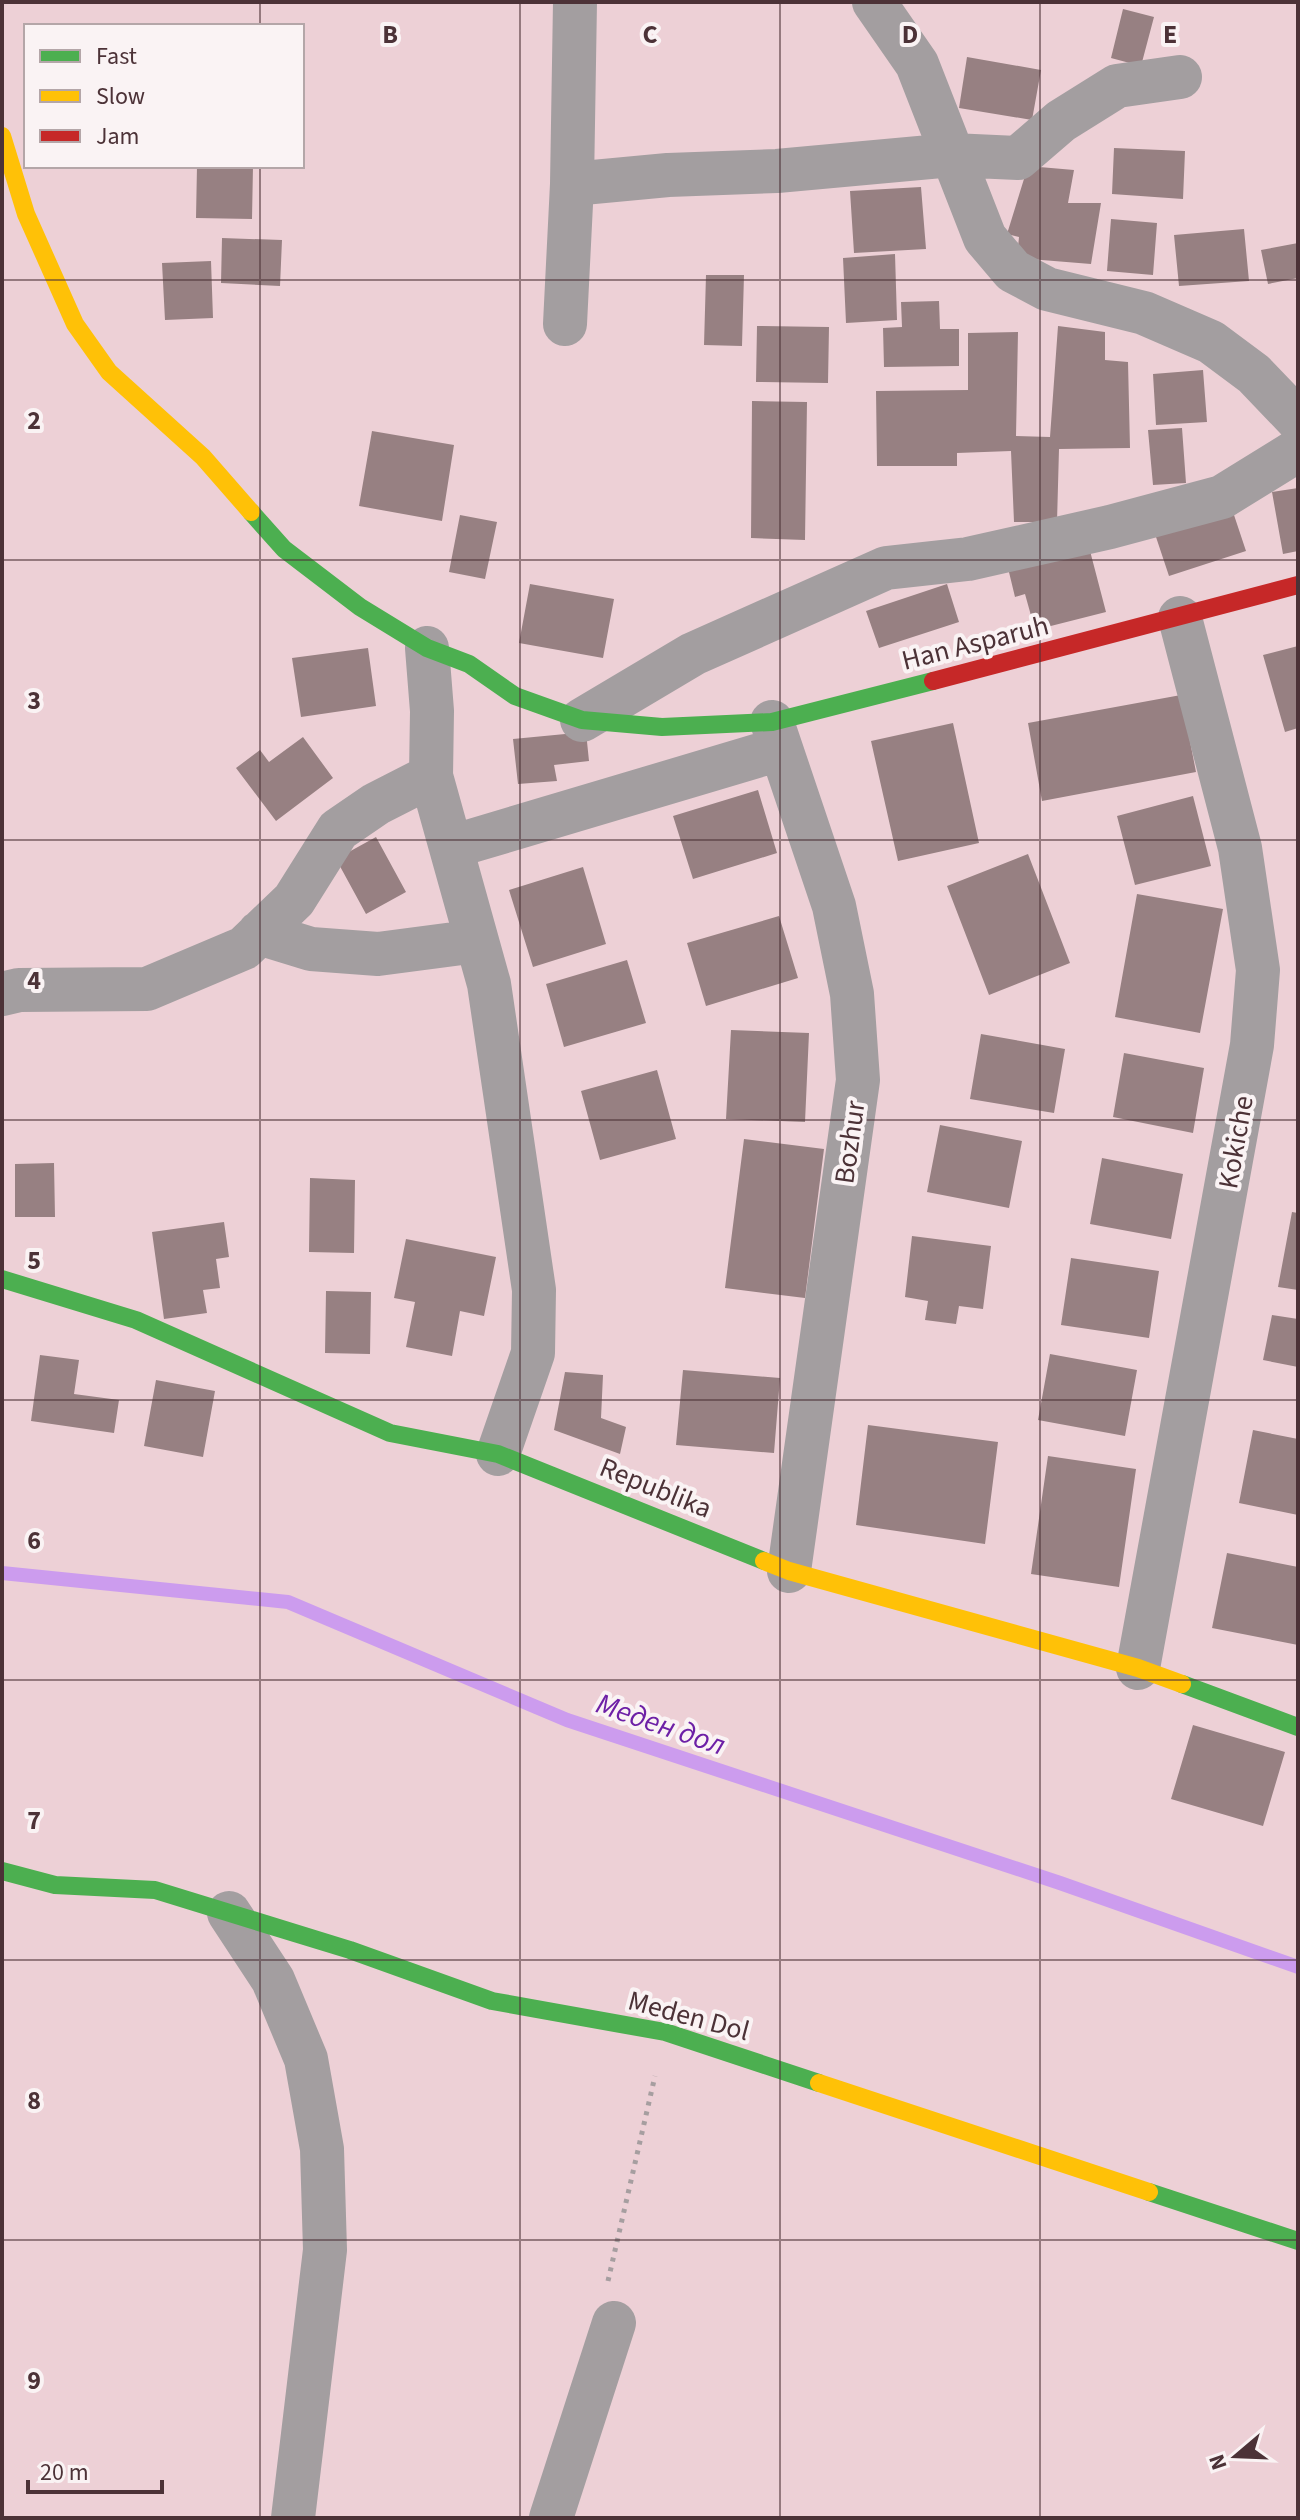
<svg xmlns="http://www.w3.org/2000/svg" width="1300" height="2520" font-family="'Source Sans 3',sans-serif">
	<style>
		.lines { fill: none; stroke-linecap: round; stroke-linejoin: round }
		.stream { stroke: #cc9cee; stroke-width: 14 }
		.building { fill: #978082 }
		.path { stroke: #a69ea0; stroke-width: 5; stroke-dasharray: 4 6; stroke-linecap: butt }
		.street { stroke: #a39ea0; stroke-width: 44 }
		.fast { stroke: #4caf50; stroke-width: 18 }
		.slow { stroke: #ffc107; stroke-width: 18 }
		.jam { stroke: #c62828; stroke-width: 18 }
		.grid { fill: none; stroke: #4c3237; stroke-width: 2; stroke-opacity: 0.55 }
		.labels { text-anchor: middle; stroke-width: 8; stroke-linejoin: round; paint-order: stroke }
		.street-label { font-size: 28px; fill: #4c3237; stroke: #faf3f4 }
		.water-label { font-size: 30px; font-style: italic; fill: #6d20a6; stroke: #faf3f4 }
		.grid-label { font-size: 26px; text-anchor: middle; font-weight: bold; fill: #4c3237; stroke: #faf3f4; stroke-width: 8; stroke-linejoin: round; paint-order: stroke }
	</style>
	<rect width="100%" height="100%" fill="#edd0d6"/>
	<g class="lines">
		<path class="stream" d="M2 1573 288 1602 567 1720 1060 1883 1298 1967"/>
	</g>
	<path class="building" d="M1123 9 1154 17 1141 66 1111 58Z
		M967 57 1041 70 1032 120 959 108Z
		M1114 148 1185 151 1183 199 1112 194Z
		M197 166H253L252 219 196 218Z
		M1028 166 1074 170 1068 203H1101L1091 264 1017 258 1019 237 1007 234Z
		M921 187 926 249 854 253 850 191Z
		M1111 219 1157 223 1153 275 1107 271Z
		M1244 229 1249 281 1179 286 1174 235Z
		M222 238 282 240 280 286 221 283Z
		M1298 243V278L1268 284 1261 250Z
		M895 254 897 320 846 323 843 258Z
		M211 261 213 318 165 320 162 263Z
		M706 275H744L742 346 704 345Z
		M939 301 940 329H959V366L884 367 883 328 902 327 901 302Z
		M757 326 829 327 828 383 756 382Z
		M1058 326 1105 332V360L1128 362 1130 448 1059 449 1057 522H1014L1011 451 957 453V466H877L876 391 968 390V333L1018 332 1016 436 1050 437Z
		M1203 370 1207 422 1156 425 1153 374Z
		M752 401 807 402 805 540 751 538Z
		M1182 428 1186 483 1153 485 1148 430Z
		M372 431 454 445 442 521 359 506Z
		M1298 488V551L1283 554 1272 492Z
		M1232 509 1246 551 1169 576 1155 534Z
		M460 515 497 522 485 579 449 572Z
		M1089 547 1106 612 1035 630 1025 594 1015 597 1008 568Z
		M530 584 614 599 603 658 519 643Z
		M947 584 959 622 879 648 866 611Z
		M1298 646V728L1285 732 1263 655Z
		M368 648 376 706 301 717 292 658Z
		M1181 695 1196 772 1042 801 1028 723Z
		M953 723 979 843 898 861 871 741Z
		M586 732 589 761 554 765 557 781 518 784 513 739Z
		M303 737 333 778 276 821 236 768 260 750 269 762Z
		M758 790 777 853 693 879 673 816Z
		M1193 796 1211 866 1135 885 1117 816Z
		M376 837 406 892 366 914 336 859Z
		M1028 854 1070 963 989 995 947 886Z
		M583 867 606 944 533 967 509 890Z
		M1137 894 1223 909 1200 1033 1115 1017Z
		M779 916 798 978 706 1006 687 943Z
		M627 960 646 1023 564 1047 546 984Z
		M731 1030 809 1033 805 1122 726 1119Z
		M981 1034 1065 1049 1054 1113 970 1099Z
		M1124 1053 1204 1068 1193 1133 1113 1117Z
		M657 1070 676 1139 600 1160 581 1091Z
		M940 1125 1022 1141 1009 1208 927 1192Z
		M744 1139 824 1149 805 1298 725 1288Z
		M1102 1158 1183 1174 1171 1239 1090 1224Z
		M54 1163 55 1217H15V1164Z
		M310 1178 355 1180 354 1253 309 1252Z
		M1292 1212 1298 1213V1290L1278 1287Z
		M224 1222 229 1257 216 1259 220 1288 203 1290 207 1313 164 1319 152 1232Z
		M912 1236 991 1246 983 1309 959 1306 956 1324 925 1320 928 1301 905 1297Z
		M406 1239 496 1257 484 1316 460 1311 452 1356 406 1347 415 1302 394 1298Z
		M1071 1258 1159 1271 1149 1338 1061 1325Z
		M326 1291 371 1292 370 1354 325 1353Z
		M1272 1315 1298 1319V1367L1263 1360Z
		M1050 1354 1137 1370 1125 1436 1038 1420Z
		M40 1355 79 1360 74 1394 119 1400 114 1433 31 1421Z
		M683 1370 780 1378 774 1453 676 1445Z
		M565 1372 603 1375 601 1418 626 1427 620 1454 554 1430Z
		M156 1380 215 1391 203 1457 144 1446Z
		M868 1425 998 1442 985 1544 856 1525Z
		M1253 1430 1298 1439V1515L1239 1503Z
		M1048 1456 1136 1469 1119 1587 1031 1574Z
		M1227 1553 1298 1567V1645L1212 1628Z
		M1193 1725 1285 1752 1263 1826 1171 1799Z"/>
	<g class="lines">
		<path class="path" d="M608 2281 655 2076"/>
		<path class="street" d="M874 2 917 64 985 238 1013 271 1047 289 1144 313 1211 342 1254 374 1298 420
			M572 184 668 175 777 171 952 155 1018 158 1061 121 1117 86 1180 77
			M565 324 572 184 575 2
			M582 720 693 654 886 568 968 559 1110 527 1222 497 1298 450
			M772 722 834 906 852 994 858 1080 789 1571
			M431 776 489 984 534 1290 533 1353 498 1454
			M451 847 780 749
			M259 933 311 949 378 954 477 941
			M2 994 19 990 147 989 244 948 294 900 338 830 376 804 431 776 432 711 427 648
			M1138 1668 1252 1045 1258 970 1240 848 1180 618
			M229 1913 273 1980 306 2059 322 2149 325 2250 293 2518
			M551 2518 614 2323"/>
		<path class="fast" d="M251 512 284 549 360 607 427 648 469 664 515 696 582 720 662 727 772 722 933 681
			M2 1279 136 1320 390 1433 498 1454 764 1561
			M1182 1684 1298 1727
			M2 1871 55 1885 155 1890 350 1950 492 2001 665 2032 819 2083
			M1149 2192 1298 2241"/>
		<path class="slow" d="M2 136 26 214 75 324 109 372 203 457 251 512
			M764 1561 789 1571 1138 1668 1182 1684
			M819 2083 1149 2192"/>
		<path class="jam" d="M933 681 1298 585"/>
	</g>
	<path class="grid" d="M260 2V26M520 2V2518M780 2V2518M1040 2V2518M260 166V2518M2 280H1298M2 560H1298M2 840H1298M2 1120H1298M2 1400H1298M2 1680H1298M2 1960H1298M2 2240H1298"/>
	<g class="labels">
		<g class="street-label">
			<text transform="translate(975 642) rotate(-14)" y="10">Han Asparuh</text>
			<text transform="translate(849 1142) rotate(-82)" y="10">Bozhur</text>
			<text transform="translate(1235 1142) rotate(-80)" y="10">Kokiche</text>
			<text transform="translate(656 1487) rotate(22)" y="10">Republika</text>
			<text transform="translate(689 2015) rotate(15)" y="10">Meden Dol</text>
		</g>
		<g class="water-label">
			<text transform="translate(661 1724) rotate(19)" y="10">Меден дол</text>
		</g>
	</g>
	<g class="grid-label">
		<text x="390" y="43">B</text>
		<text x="650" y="43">C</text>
		<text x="910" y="43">D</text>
		<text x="1170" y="43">E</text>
		<text x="34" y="429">2</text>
		<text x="34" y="709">3</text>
		<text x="34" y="989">4</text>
		<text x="34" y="1269">5</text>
		<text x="34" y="1549">6</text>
		<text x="34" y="1829">7</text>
		<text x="34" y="2109">8</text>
		<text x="34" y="2389">9</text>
	</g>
	<rect width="1300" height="2520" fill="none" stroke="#4c3237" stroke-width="8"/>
	<rect x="24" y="24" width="280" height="144" fill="#faf3f4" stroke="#b4a6a8" stroke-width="2"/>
	<rect x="40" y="50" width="40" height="12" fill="#4caf50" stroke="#b4a6a8" stroke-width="2"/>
	<text x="96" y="64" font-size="24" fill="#4c3237">Fast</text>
	<rect x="40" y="90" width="40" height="12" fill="#ffc107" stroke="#b4a6a8" stroke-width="2"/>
	<text x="96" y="104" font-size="24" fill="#4c3237">Slow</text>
	<rect x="40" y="130" width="40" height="12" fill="#c62828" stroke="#b4a6a8" stroke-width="2"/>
	<text x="96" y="144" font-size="24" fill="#4c3237">Jam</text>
	<g transform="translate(1236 2456) rotate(251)" stroke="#faf3f4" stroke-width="6" paint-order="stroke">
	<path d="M0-6L14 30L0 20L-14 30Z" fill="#4c3237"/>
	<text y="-12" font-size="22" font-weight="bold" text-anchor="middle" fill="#4c3237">N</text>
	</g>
	<path d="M28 2480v12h134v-12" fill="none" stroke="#4c3237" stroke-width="4"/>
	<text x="40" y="2480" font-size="24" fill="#4c3237" stroke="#faf3f4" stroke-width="6" paint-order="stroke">20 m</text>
</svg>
